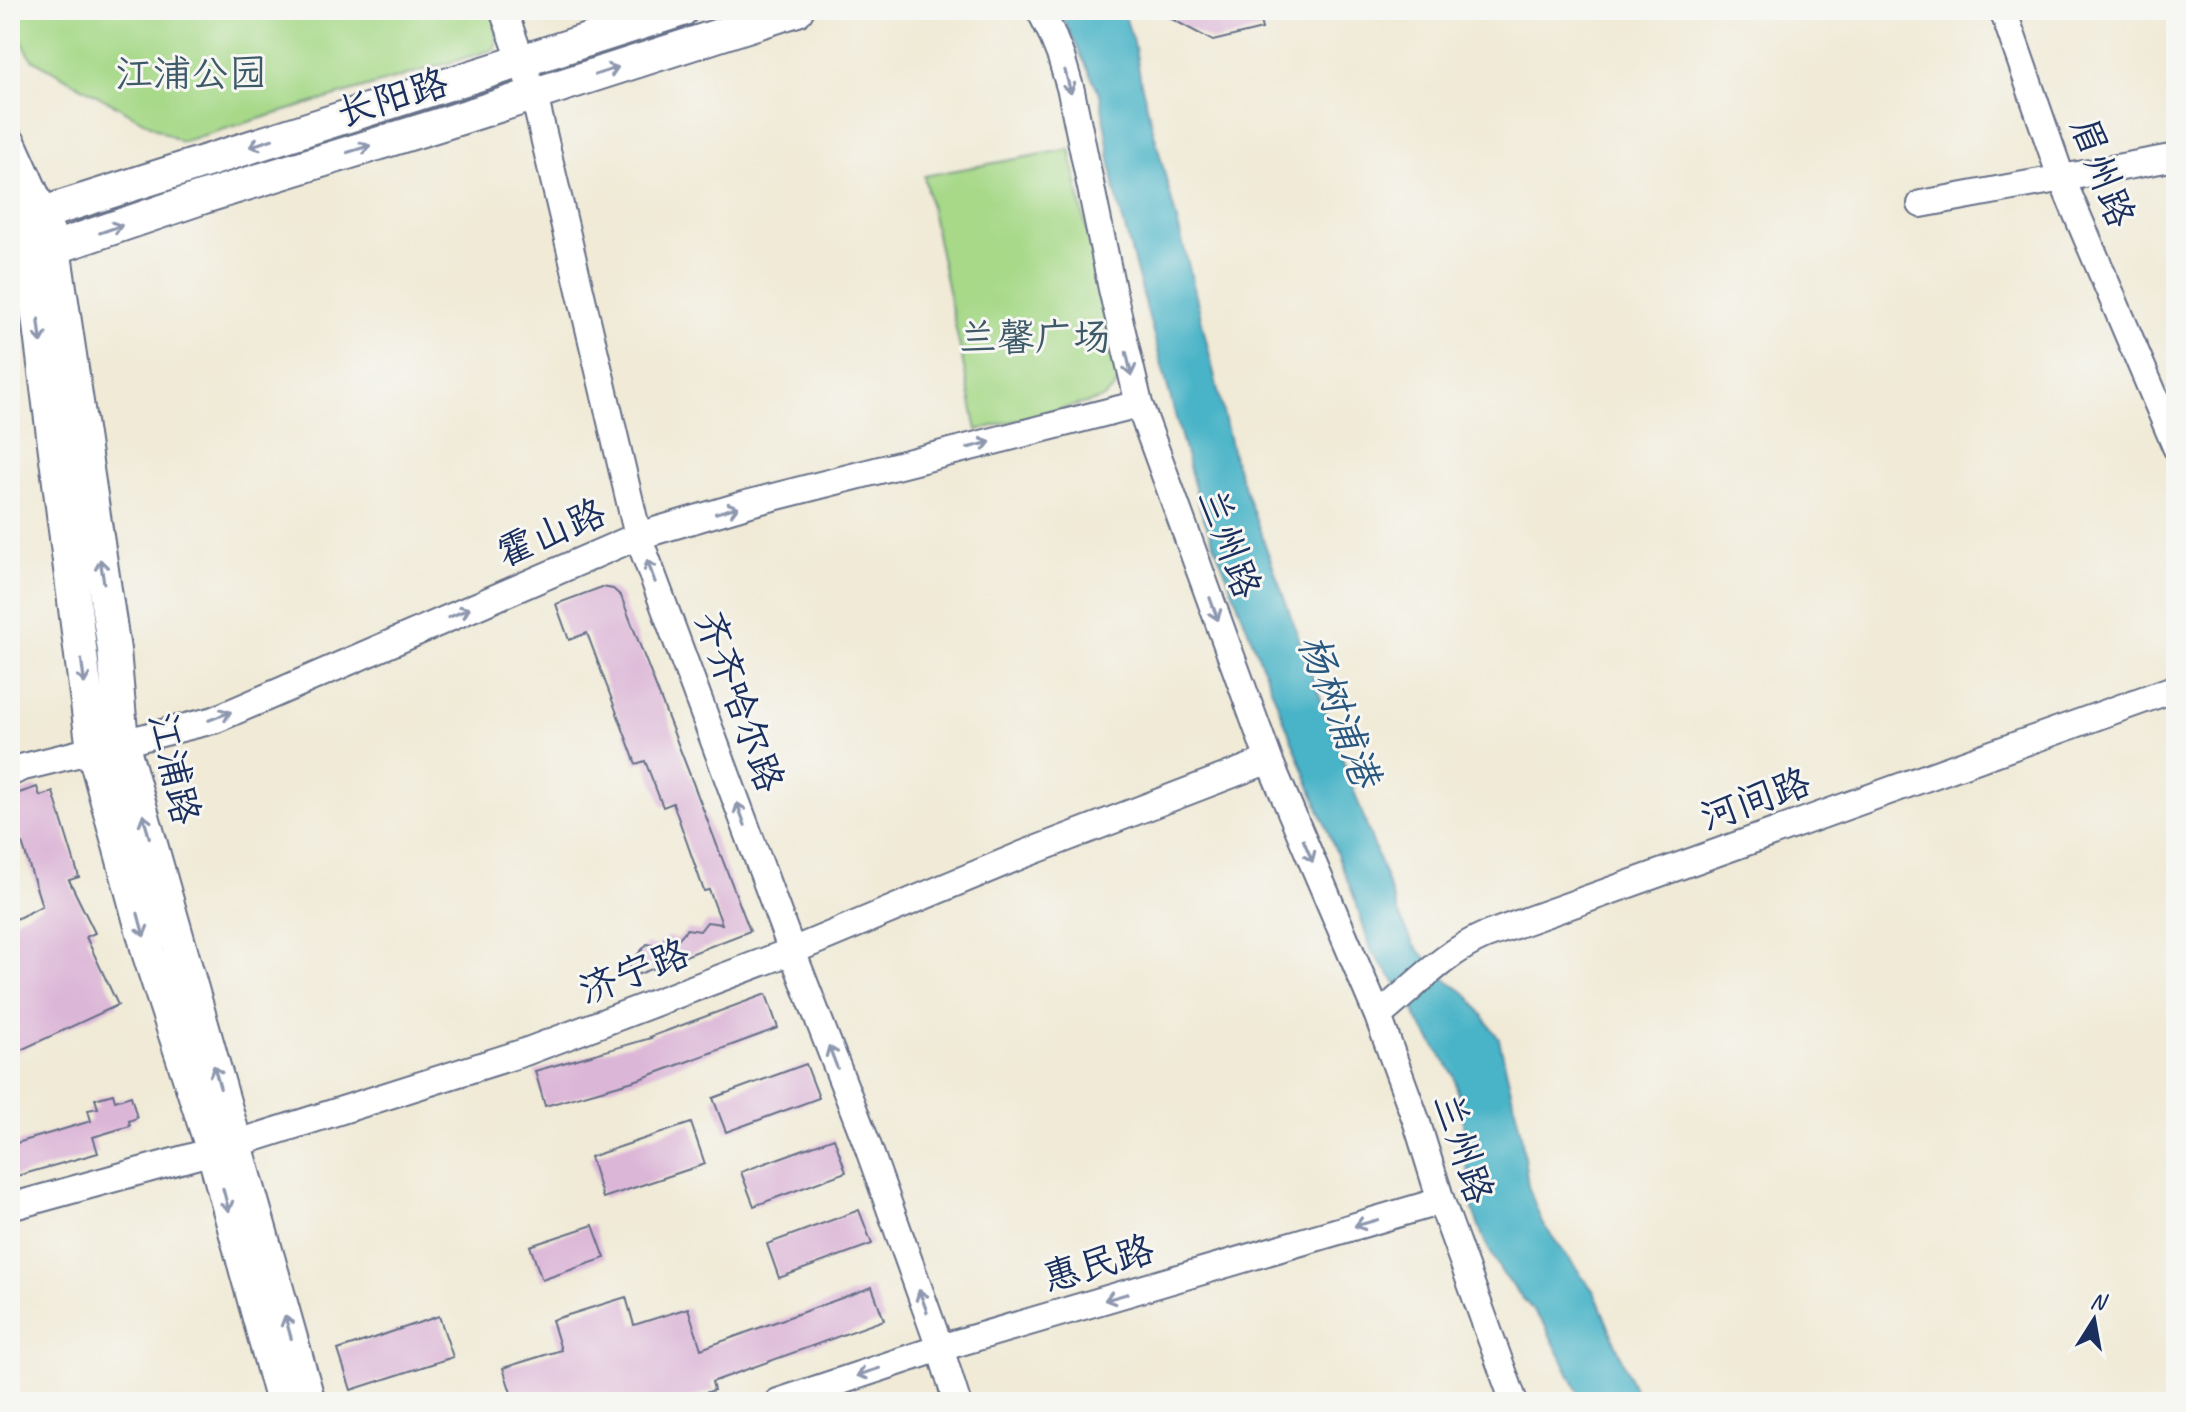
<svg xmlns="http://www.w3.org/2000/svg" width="2186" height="1412" font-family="Caveat,'LXGW WenKai TC',sans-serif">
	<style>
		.green { fill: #a7d989; stroke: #618474; stroke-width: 2 }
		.water { fill: #4ab4c7; stroke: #327292; stroke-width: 2 }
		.building { fill: #dcb6d7 }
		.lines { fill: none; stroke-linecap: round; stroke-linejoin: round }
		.minor-casing { stroke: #667088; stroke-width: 30 }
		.major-casing { stroke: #667088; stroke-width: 36 }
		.minor { stroke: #fff; stroke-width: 26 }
		.major { stroke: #fff; stroke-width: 32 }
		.oneway { stroke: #8d97ae }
		.labels { text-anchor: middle; stroke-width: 6; stroke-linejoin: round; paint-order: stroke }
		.park-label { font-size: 38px; fill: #3e5a69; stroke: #f6f6f2 }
		.street-label { font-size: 38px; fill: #1b2f5e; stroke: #f6f6f2 }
		.water-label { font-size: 40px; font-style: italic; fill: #29577e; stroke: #f6f6f2 }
	</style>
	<rect width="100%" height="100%" fill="#f6f6f2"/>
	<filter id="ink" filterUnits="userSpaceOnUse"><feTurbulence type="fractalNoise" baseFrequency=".0125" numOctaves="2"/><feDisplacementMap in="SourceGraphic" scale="16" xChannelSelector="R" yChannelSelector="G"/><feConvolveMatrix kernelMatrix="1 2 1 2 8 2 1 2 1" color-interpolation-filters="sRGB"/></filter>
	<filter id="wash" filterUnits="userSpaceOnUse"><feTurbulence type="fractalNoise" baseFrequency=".006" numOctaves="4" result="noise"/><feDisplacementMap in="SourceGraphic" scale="32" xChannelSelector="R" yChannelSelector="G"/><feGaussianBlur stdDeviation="1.8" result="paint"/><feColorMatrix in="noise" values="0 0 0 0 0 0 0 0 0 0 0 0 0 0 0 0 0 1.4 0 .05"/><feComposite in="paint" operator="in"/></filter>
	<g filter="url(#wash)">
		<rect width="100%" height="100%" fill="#f0ead6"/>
		<path class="green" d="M10 10H496L499 19 495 49 181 142 32 59 10 21Z
			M1070 149 1083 215 1122 374 1114 389 1102 399 977 430 924 176Z"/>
		<path class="water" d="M1059 10H1123L1135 48 1141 83 1190 271 1234 459 1399 915 1414 945 1443 977 1468 995 1499 1039 1521 1134 1528 1186 1542 1223 1595 1293 1636 1394 1637 1402H1583L1545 1325 1502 1273 1485 1242 1471 1205 1462 1114 1454 1075 1417 1019 1412 1003 1371 951 1356 902 1201 511 1115 191 1100 94Z"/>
		<g id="blocks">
			<path class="building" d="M1155 10H1209L1227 20 1258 12 1262 29 1213 41Z
				M602 587 613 589 621 596 750 931 634 976 629 964 647 944 657 946 667 937 679 938 687 929 700 931 707 922 722 924 709 890 704 891 673 803 663 807 645 761 636 764 587 633 569 640 556 604Z
				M37 787 40 796 53 792 79 877 69 880 95 933 86 937 118 1005 10 1055V922L42 906 10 805V796Z
				M766 994 778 1028 637 1080 545 1106 535 1071 651 1038 650 1037Z
				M806 1064 819 1098 726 1132 713 1098Z
				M113 1094 115 1101 131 1096 137 1118 129 1121 130 1126 93 1137 98 1153 10 1178V1145L91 1121 88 1110 98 1108 95 1099Z
				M691 1123 705 1164 603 1198 590 1157Z
				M834 1138 846 1172 754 1206 741 1172Z
				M859 1210 872 1244 779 1278 767 1244Z
				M593 1225 605 1258 542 1280 530 1246Z
				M872 1287 884 1320 712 1382 714 1390 678 1402H514L503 1368 561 1350 552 1320 626 1297 634 1325 688 1308 701 1349Z
				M439 1316 453 1357 351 1390 338 1350Z"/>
		</g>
	</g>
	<g filter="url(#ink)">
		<use href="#blocks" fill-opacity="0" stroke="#667088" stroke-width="2"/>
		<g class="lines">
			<defs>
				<path id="minor" d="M503 10 534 95 638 536 792 951 867 1144 940 1348 957 1402
					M1040 10 1051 32 1061 57 1071 91 1112 289 1139 404 1269 760 1378 1016 1417 1123 1441 1201 1514 1402
					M2003 10 2061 177 2176 447
					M1921 204 2176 157
					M10 773 20 768 214 720 638 536 750 503 1139 404
					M1378 1016C1412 989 1444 953 1484 936L2176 688
					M10 1207 213 1151 525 1052 792 951 1022 855 1269 760
					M778 1402 940 1348 1441 1201"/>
				<path id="major" d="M10 144 41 213 54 248 114 650 122 742 309 1402
					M10 207 30 254 93 750 149 955 213 1151 282 1402
					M21 220 682 10
					M36 252 54 248 204 197 445 123 797 10"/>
			</defs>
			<use href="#minor" class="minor-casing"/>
			<use href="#major" class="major-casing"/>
			<use href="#minor" class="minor"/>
			<use href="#major" class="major"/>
		</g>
		<defs><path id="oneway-shaft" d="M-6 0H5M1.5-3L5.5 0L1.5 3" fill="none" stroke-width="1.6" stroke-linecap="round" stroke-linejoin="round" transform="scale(2)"/></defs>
		<g class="oneway">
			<use href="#oneway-shaft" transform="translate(607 71) rotate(-18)"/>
			<use href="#oneway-shaft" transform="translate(1068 82) rotate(75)"/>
			<use href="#oneway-shaft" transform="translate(261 143) rotate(162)"/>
			<use href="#oneway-shaft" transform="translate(359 149) rotate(-17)"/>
			<use href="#oneway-shaft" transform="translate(111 229) rotate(-19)"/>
			<use href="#oneway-shaft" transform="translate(40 331) rotate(83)"/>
			<use href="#oneway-shaft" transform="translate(1129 364) rotate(77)"/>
			<use href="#oneway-shaft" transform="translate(979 445) rotate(-14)"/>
			<use href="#oneway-shaft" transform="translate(727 510) rotate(-16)"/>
			<use href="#oneway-shaft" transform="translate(102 571) rotate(-99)"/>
			<use href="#oneway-shaft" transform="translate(651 571) rotate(-110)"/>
			<use href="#oneway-shaft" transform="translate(1214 609) rotate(70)"/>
			<use href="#oneway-shaft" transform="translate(459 613) rotate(-23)"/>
			<use href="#oneway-shaft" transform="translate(83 672) rotate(83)"/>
			<use href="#oneway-shaft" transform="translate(220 716) rotate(-21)"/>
			<use href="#oneway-shaft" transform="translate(741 814) rotate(-110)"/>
			<use href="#oneway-shaft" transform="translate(146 826) rotate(-106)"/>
			<use href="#oneway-shaft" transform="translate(1308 851) rotate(67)"/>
			<use href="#oneway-shaft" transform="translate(141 925) rotate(75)"/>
			<use href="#oneway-shaft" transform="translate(833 1057) rotate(-111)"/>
			<use href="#oneway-shaft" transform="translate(217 1077) rotate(-106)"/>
			<use href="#oneway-shaft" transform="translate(226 1200) rotate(75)"/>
			<use href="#oneway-shaft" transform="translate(1366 1223) rotate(164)"/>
			<use href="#oneway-shaft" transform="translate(1116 1297) rotate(164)"/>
			<use href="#oneway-shaft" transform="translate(923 1301) rotate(-110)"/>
			<use href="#oneway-shaft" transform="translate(288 1327) rotate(-106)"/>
			<use href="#oneway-shaft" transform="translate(868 1372) rotate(162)"/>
		</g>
	</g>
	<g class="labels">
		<g class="park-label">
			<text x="191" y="86">江浦公园</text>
			<text x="1035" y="350">兰馨广场</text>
		</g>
		<g class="street-label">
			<text transform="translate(392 97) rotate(-17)" y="13">长阳路</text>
			<text transform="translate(2103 172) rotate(69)" y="13">眉州路</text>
			<text transform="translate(551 532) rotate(-23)" y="13">霍山路</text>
			<text transform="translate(1230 543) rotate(70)" y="13">兰州路</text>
			<text transform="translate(740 701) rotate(70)" y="13">齐齐哈尔路</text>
			<text transform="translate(175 768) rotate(77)" y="13">江浦路</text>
			<text transform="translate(1755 799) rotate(-20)" y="13">河间路</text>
			<text transform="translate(634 971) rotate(-21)" y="13">济宁路</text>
			<text transform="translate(1464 1148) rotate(72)" y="13">兰州路</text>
			<text transform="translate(1098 1263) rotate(-16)" y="13">惠民路</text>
		</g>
		<g class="water-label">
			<text transform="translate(1340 710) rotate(69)" y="14">杨树浦港</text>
		</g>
	</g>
	<rect width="2186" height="1412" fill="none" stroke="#f6f6f2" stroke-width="40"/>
	<g transform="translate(2094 1320) rotate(11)" stroke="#f6f6f2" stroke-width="6" paint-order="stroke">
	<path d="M0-6L14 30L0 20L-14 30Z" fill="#1b2f5e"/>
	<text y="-12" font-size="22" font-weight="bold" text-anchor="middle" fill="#1b2f5e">N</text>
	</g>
</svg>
